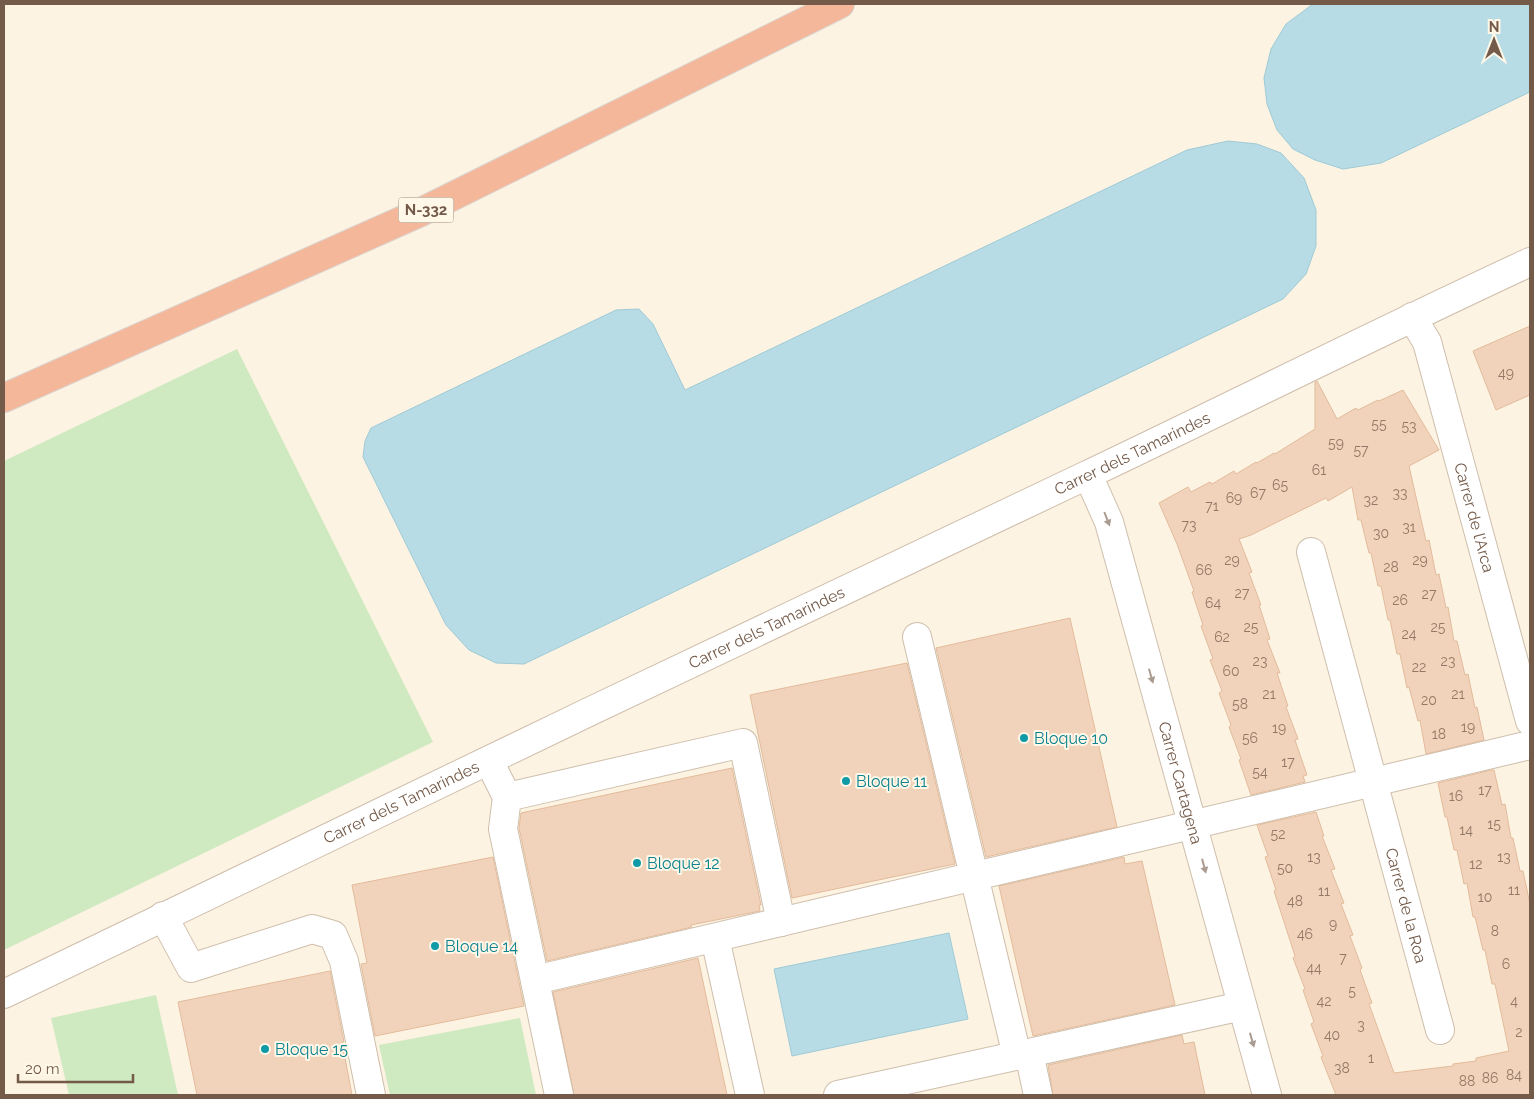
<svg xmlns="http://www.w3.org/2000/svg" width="1534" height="1099" font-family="Raleway,sans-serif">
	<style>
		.green { fill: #cfe9c1 }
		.water { fill: #b8dce5; stroke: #9ecad6 }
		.building { fill: #f1d3bb; stroke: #e3bb9b }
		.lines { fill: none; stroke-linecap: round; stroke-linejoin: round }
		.minor-casing { stroke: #cfbeac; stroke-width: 30 }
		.highway-casing { stroke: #dbd4d0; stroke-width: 30 }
		.minor { stroke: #fff; stroke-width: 28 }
		.highway { stroke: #f5b79a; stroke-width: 28 }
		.oneway { fill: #ab9c92 }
		.culture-dot { fill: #0f9aa8; stroke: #fff7e8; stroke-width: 2 }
		.labels { text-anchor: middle; stroke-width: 4; stroke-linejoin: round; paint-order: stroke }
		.number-label { font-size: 14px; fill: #927866 }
		.shield { fill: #fff7e8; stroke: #9d8979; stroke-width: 1 }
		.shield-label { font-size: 15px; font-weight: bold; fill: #735a49 }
		.street-label { font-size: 16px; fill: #735a49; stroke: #fff7e8 }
		.culture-label { font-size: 16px; fill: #0d838f; stroke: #fff7e8; text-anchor: start }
	</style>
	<rect width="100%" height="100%" fill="#fcf3e2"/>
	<path class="green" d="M237 349 433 742 4 950V461Z
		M156 995 178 1095H69L51 1018Z
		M520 1018 536 1095H390L379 1045Z"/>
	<path class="water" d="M1313 4H1530V92L1381 163 1343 169 1315 160 1293 149 1277 130 1267 104 1264 78 1271 49 1286 24Z
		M1228 141 1257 144 1281 153 1304 178 1316 210V246L1306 274 1283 299 524 664 496 663 469 650 446 625 363 457 365 441 371 428 616 310 639 309 653 324 685 390 1187 150Z
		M949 933 968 1019 792 1056 774 969Z"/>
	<path class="building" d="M1530 326V395L1496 410 1473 351Z
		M1317 381 1337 419 1356 408 1358 410 1378 400 1379 401 1403 390 1439 450 1409 466 1426 541 1429 540 1436 575 1439 574 1446 608 1448 607 1454 641H1457L1465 675 1468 674 1475 708 1477 707 1484 740 1426 754 1420 720 1418 721 1409 687 1407 688 1400 654H1397L1390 620H1388L1381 586H1378L1371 553H1369L1361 520H1358L1352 487 1328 501 1326 498 1251 535 1239 539 1252 572 1249 573 1261 605H1259L1270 639 1267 640 1280 673H1277L1288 706 1286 707 1298 739 1295 740 1307 775 1303 776 1305 782 1251 795 1239 760 1241 759 1229 727 1231 725 1219 693 1222 691 1210 660 1213 659 1201 626 1203 625 1192 592 1194 591 1177 544 1159 503 1188 487 1191 492 1210 482 1212 484 1234 471 1236 474 1256 462 1257 463 1274 453 1275 454 1315 429V382Z
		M1070 618 1117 827 986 857 936 648Z
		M907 663 955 864 792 898 750 695Z
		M732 768 761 905H759L760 911 691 925 692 927 547 961 519 828 521 813Z
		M1491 770H1494L1502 805 1505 804 1511 838H1513L1520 871H1523L1530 904V1095H1336L1321 1057 1323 1056 1311 1024 1314 1022 1303 990 1305 989 1293 958 1295 956 1274 891 1276 890 1265 857 1268 856 1257 825 1316 812 1324 836H1322L1335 869 1331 870 1344 903 1341 904 1353 935 1350 936 1362 968 1360 970 1372 1003 1369 1004 1394 1073 1453 1066V1064L1476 1061V1058L1509 1051 1495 984H1492L1485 950H1483L1475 917H1473L1467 883 1464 884 1457 850H1454L1447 817H1445L1438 783Z
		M493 857 524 1006 375 1036 361 964 367 963 352 885Z
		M1124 857 1125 864 1142 861 1175 1005 1033 1036 999 886Z
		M698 958 727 1095H574L553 992Z
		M330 971 344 1042H342L352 1095H197L178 1002Z
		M1182 1035 1184 1044 1194 1042 1205 1095H1053L1048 1065Z"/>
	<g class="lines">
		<defs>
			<g id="minor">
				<path id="s1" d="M1412 317 1427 342 1530 721"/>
				<path id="s2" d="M1088 475 1109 522 1267 1095"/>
				<path id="s3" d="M1311 552 1440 1030"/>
				<path d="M917 637 1017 1056"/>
				<path d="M489 761 507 797 503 829 559 1095"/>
				<path d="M507 797 743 743 781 922"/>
				<path d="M163 916 191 968 312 929 333 935 344 961 371 1095"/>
				<path d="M715 938 750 1095"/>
				<path d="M535 980 1530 745"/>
				<path id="s4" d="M4 994C363 819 724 647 1085 476 1234 405 1381 331 1530 262"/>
				<path d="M1029 1053 1038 1095"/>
				<path d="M838 1095 1242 1006"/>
			</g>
			<path id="highway" d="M4 398 421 212 840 4"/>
		</defs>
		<use href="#minor" class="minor-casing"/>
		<use href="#highway" class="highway-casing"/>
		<use href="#minor" class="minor"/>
		<use href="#highway" class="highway"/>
	</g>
	<defs><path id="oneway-solid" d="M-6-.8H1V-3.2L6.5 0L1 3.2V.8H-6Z" transform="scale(1.25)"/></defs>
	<g class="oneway">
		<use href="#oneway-solid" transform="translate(1107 519) rotate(69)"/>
		<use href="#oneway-solid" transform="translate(1151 676) rotate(74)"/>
		<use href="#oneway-solid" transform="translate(1204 866) rotate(75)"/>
		<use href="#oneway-solid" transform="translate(1252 1040) rotate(74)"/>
	</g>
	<g class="culture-dot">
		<circle cx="1024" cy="738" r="5"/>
		<circle cx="846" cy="781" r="5"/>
		<circle cx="637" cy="863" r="5"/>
		<circle cx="435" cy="946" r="5"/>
		<circle cx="265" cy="1049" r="5"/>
	</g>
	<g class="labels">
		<g class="number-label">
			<text x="1506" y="378">49</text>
			<text x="1379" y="429">55</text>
			<text x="1409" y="431">53</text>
			<text x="1336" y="448">59</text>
			<text x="1361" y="455">57</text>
			<text x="1319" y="475">61</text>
			<text x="1280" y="490">65</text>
			<text x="1258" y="498">67</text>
			<text x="1400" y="498">33</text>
			<text x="1234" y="503">69</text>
			<text x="1371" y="505">32</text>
			<text x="1212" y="511">71</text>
			<text x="1189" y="530">73</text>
			<text x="1409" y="532">31</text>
			<text x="1381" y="538">30</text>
			<text x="1232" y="565">29</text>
			<text x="1420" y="565">29</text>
			<text x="1391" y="572">28</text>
			<text x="1204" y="575">66</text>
			<text x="1242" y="598">27</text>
			<text x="1429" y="599">27</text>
			<text x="1400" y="605">26</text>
			<text x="1213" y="608">64</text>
			<text x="1251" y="632">25</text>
			<text x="1438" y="632">25</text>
			<text x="1409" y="639">24</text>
			<text x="1222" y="642">62</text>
			<text x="1260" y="666">23</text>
			<text x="1448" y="666">23</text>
			<text x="1419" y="672">22</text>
			<text x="1231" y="676">60</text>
			<text x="1269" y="699">21</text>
			<text x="1458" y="699">21</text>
			<text x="1429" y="705">20</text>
			<text x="1240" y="709">58</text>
			<text x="1468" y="732">19</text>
			<text x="1279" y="733">19</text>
			<text x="1439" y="739">18</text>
			<text x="1250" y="743">56</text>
			<text x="1288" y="767">17</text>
			<text x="1260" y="777">54</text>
			<text x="1485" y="795">17</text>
			<text x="1456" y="801">16</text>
			<text x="1494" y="829">15</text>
			<text x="1466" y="835">14</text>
			<text x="1278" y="839">52</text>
			<text x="1314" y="862">13</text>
			<text x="1504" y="862">13</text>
			<text x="1476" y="869">12</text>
			<text x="1285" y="873">50</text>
			<text x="1514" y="895">11</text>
			<text x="1324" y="896">11</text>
			<text x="1485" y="902">10</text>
			<text x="1295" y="906">48</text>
			<text x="1333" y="929">9</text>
			<text x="1495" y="936">8</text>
			<text x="1305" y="939">46</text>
			<text x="1343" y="963">7</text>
			<text x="1506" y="969">6</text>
			<text x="1314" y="973">44</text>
			<text x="1352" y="996">5</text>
			<text x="1324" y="1006">42</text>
			<text x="1514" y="1006">4</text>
			<text x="1361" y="1030">3</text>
			<text x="1519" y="1037">2</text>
			<text x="1332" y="1040">40</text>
			<text x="1371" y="1063">1</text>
			<text x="1342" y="1073">38</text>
			<text x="1514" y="1080">84</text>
			<text x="1490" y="1083">86</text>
			<text x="1467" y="1086">88</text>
		</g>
		<rect class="shield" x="398.5" y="197.5" width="55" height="25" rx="4"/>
		<g class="shield-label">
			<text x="426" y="215">N-332</text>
		</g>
		<g class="street-label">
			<text dy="6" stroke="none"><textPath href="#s4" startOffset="1251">Carrer dels Tamarindes</textPath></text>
			<text dy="6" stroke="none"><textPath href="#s1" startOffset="211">Carrer de l'Arca</textPath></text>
			<text dy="6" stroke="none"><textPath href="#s4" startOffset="846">Carrer dels Tamarindes</textPath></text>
			<text dy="6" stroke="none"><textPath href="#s2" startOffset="322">Carrer Cartagena</textPath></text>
			<text dy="6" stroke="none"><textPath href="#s4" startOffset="441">Carrer dels Tamarindes</textPath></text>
			<text dy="6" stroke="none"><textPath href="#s3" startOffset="366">Carrer de la Roa</textPath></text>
		</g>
		<g class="culture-label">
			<text x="1034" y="744">Bloque 10</text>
			<text x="856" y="787">Bloque 11</text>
			<text x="647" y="869">Bloque 12</text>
			<text x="445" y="952">Bloque 14</text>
			<text x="275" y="1055">Bloque 15</text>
		</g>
	</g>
	<rect width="1534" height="1099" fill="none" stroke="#735a49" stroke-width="10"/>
	<g transform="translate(1494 40)" stroke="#fff7e8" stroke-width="4" paint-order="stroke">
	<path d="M0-4L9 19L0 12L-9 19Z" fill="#735a49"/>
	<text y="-8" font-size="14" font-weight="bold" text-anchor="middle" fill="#735a49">N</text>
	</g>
	<path d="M18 1074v8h115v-8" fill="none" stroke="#735a49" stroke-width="2.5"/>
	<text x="25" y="1074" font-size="15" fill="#735a49" stroke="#fff7e8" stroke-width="4" paint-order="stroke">20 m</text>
</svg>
